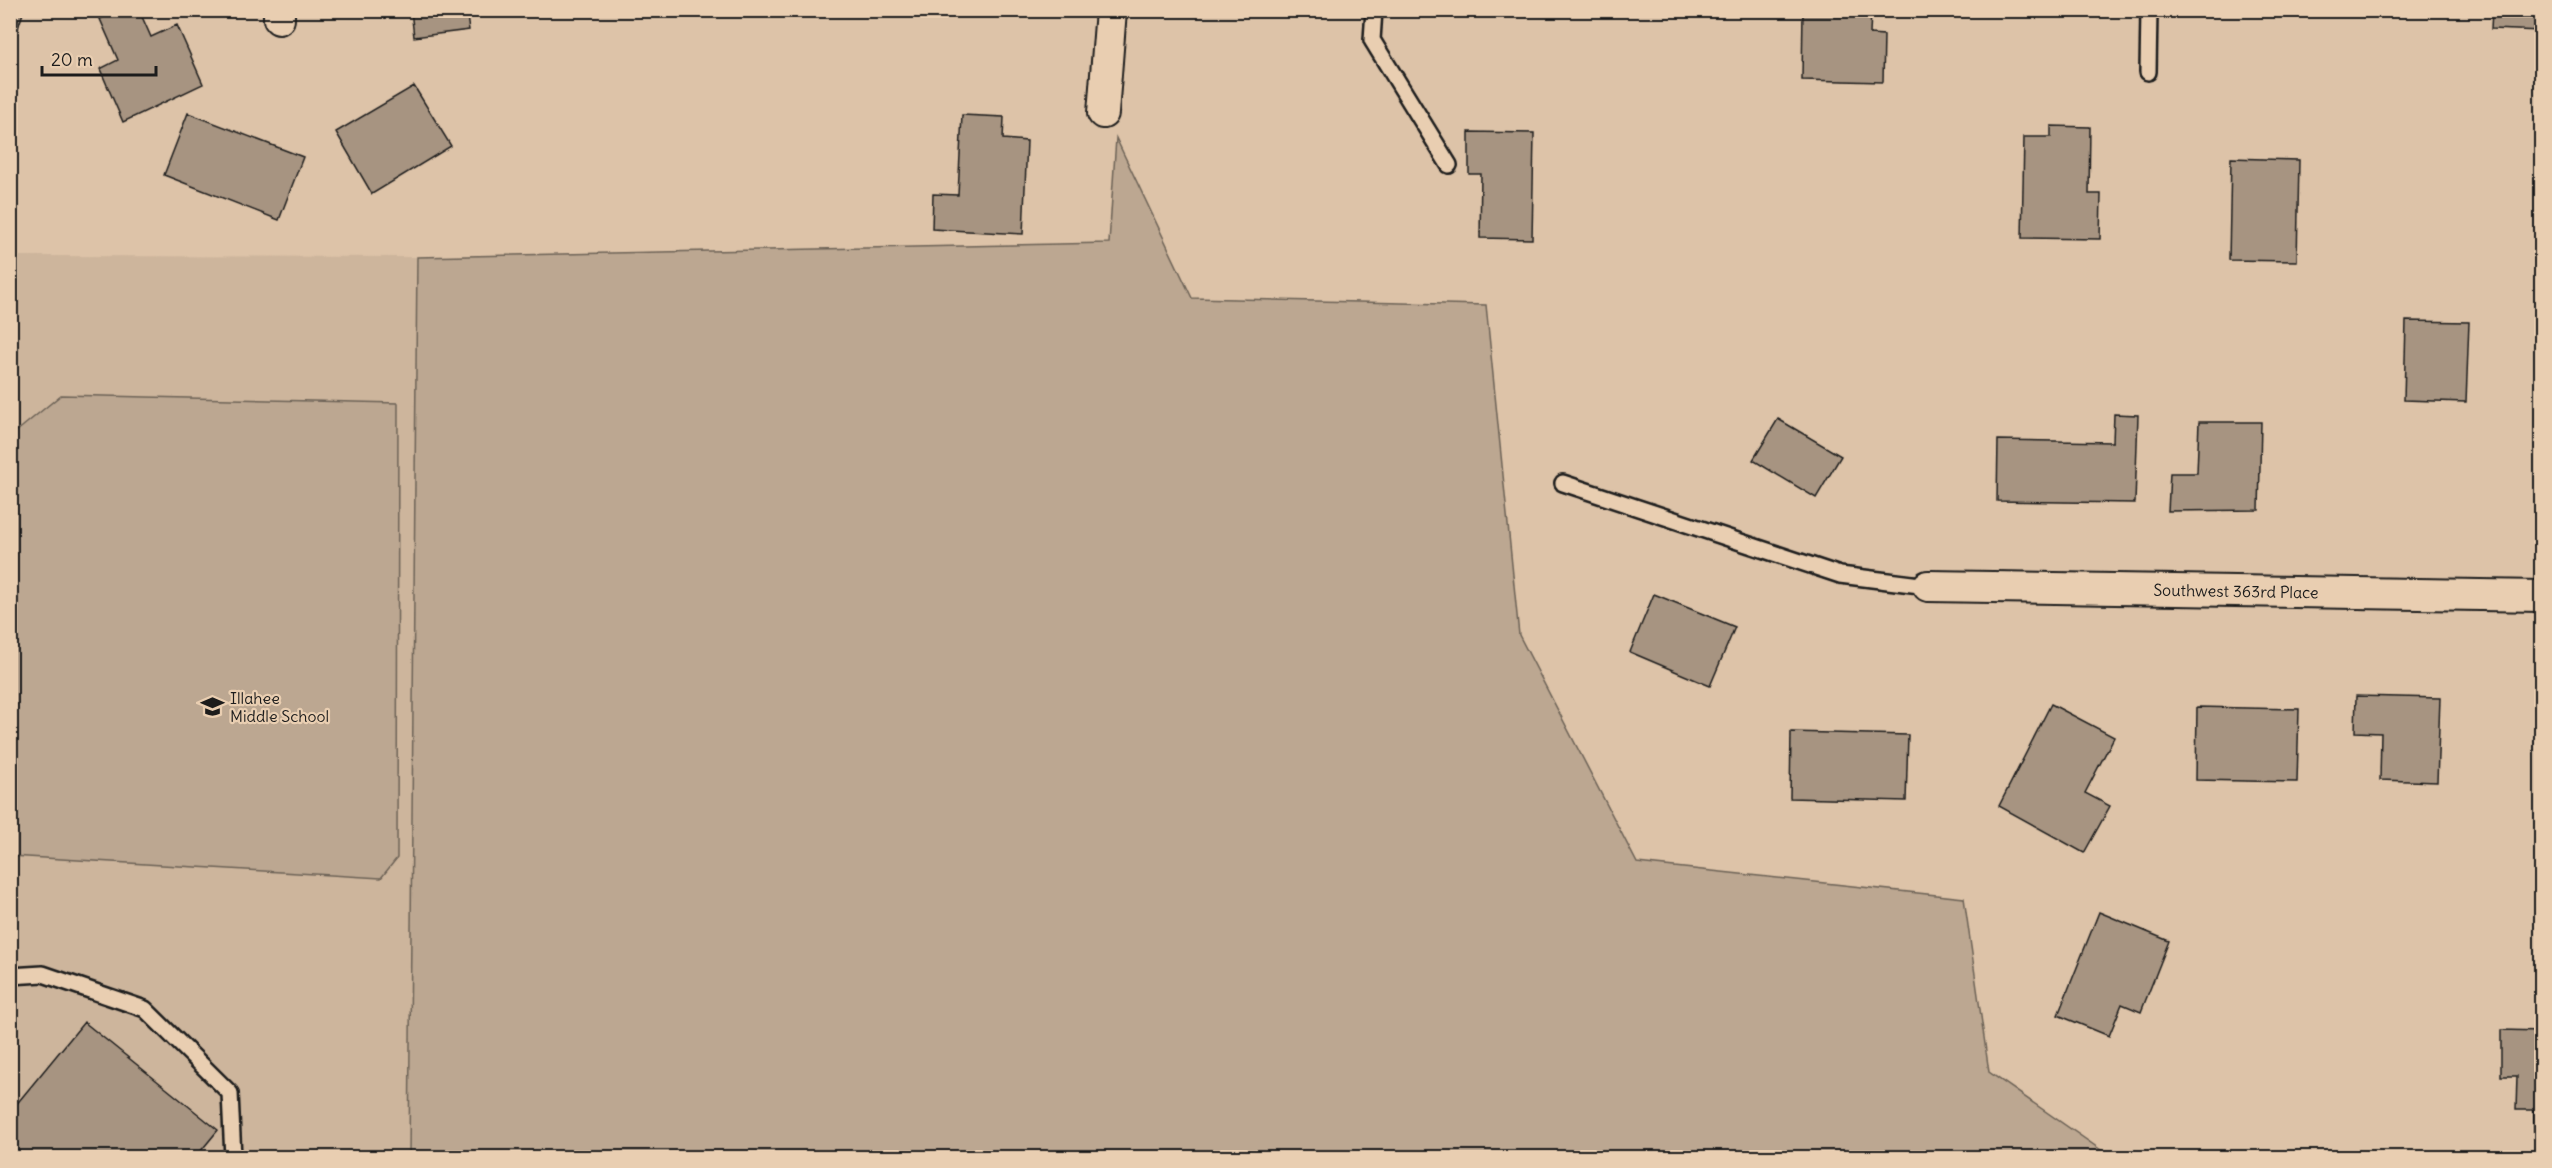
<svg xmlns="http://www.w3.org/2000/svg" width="2552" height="1168" font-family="Delius,sans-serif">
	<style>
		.built { fill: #cdb59c }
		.green { fill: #bca791; stroke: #6c6256; stroke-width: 1.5 }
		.building { fill: #a79481; stroke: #1c1c1c; stroke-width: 1.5 }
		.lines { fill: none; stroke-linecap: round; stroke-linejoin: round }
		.service-casing { stroke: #1c1c1c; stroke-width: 20 }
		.minor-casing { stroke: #1c1c1c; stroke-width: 34 }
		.service { stroke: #e9ceb1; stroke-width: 15 }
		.minor { stroke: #e9ceb1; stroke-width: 30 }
		.labels { text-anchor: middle; stroke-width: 4.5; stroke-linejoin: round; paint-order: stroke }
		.street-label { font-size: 16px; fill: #1c1c1c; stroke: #e9ceb1 }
		.poi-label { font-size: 16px; fill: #1c1c1c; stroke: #e9ceb1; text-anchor: start }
	</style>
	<rect width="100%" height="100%" fill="#ddc3a8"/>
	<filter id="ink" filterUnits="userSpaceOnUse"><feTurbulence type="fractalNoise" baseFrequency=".0167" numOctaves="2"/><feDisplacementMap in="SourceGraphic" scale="12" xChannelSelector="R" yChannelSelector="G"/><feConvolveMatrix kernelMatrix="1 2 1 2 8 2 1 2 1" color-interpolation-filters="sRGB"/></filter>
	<g filter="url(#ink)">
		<path class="built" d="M11 256 417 257 409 1157 11 1158Z"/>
		<path class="green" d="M1116 138 1192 298 1486 305 1519 635 1637 863 1964 898 1989 1072 2111 1157H409L417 257 1109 243Z
			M61 395 398 403 397 858 381 878 11 856V436Z"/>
		<path class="building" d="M10 10H24L10 52Z
			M117 10H139L151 37 177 25 203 84 123 122 100 69 118 60 100 19Z
			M411 10H466L469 30 414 37Z
			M1803 10H1871L1870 34 1884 35 1883 82 1802 80Z
			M2492 10H2542V31L2491 29Z
			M414 86 451 146 372 194 336 132Z
			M188 113 303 157 279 220 164 175Z
			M962 115 1004 117 1003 139 1027 141 1023 234 932 229 933 194 958 195Z
			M2051 126 2090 127 2089 194H2101L2100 239 2022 238 2024 137H2051Z
			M1469 132 1534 133 1532 239 1480 238 1481 174H1469Z
			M2231 158 2299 160 2297 261 2229 260Z
			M2406 321 2469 322 2466 402 2404 400Z
			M2114 414 2138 415 2135 503 1997 501 1998 440 2113 442Z
			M1778 419 1841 456 1816 498 1753 460Z
			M2199 422H2261L2259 510 2168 511 2170 473H2197Z
			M1654 594 1735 627 1710 686 1630 652Z
			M2356 696 2440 698 2437 782 2380 780 2381 733 2355 732Z
			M2051 704 2114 737 2085 793 2110 806 2084 853 1999 806Z
			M2197 707 2299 709 2297 782 2196 780Z
			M1791 732 1908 735 1906 801 1790 798Z
			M2099 912 2169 941 2141 1012 2122 1004 2109 1036 2058 1015Z
			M84 1022 218 1130 195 1158H10V1112Z
			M2501 1030 2542 1031V1138H2534V1110H2516L2517 1076H2501Z"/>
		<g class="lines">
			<defs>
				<path id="service" d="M1374 10 1372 40 1449 165
					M2148 72 2149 10
					M1563 483 1840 575 1928 586
					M10 976 43 974 145 1009 230 1093 233 1158"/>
				<g id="minor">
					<path d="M279 19V10"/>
					<path d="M1103 113 1111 10"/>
					<path id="s1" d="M1928 586 2542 596"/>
				</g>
			</defs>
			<use href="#service" class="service-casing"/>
			<use href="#minor" class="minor-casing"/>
			<use href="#service" class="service"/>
			<use href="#minor" class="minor"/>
		</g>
	</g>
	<defs>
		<symbol id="school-bare" viewBox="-9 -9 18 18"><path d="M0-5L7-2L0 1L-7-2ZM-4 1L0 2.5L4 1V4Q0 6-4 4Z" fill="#1c1c1c" stroke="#e9ceb1" stroke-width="2.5" paint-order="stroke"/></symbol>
	</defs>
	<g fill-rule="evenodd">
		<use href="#school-bare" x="196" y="690" width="33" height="33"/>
	</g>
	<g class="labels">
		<g class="street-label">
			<text dy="6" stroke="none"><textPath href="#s1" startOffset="308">Southwest 363rd Place</textPath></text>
		</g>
		<g class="poi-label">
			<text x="230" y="704">Illahee<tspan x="230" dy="18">Middle School</tspan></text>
		</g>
	</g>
	<rect width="2552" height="1168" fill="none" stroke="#e9ceb1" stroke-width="36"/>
	<rect x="18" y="18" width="2516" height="1132" fill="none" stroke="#1c1c1c" stroke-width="2" filter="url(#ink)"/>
	<path d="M42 66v9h114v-9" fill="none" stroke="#1c1c1c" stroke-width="3"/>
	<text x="51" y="66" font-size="18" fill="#1c1c1c" stroke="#e9ceb1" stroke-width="4.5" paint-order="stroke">20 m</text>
</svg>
